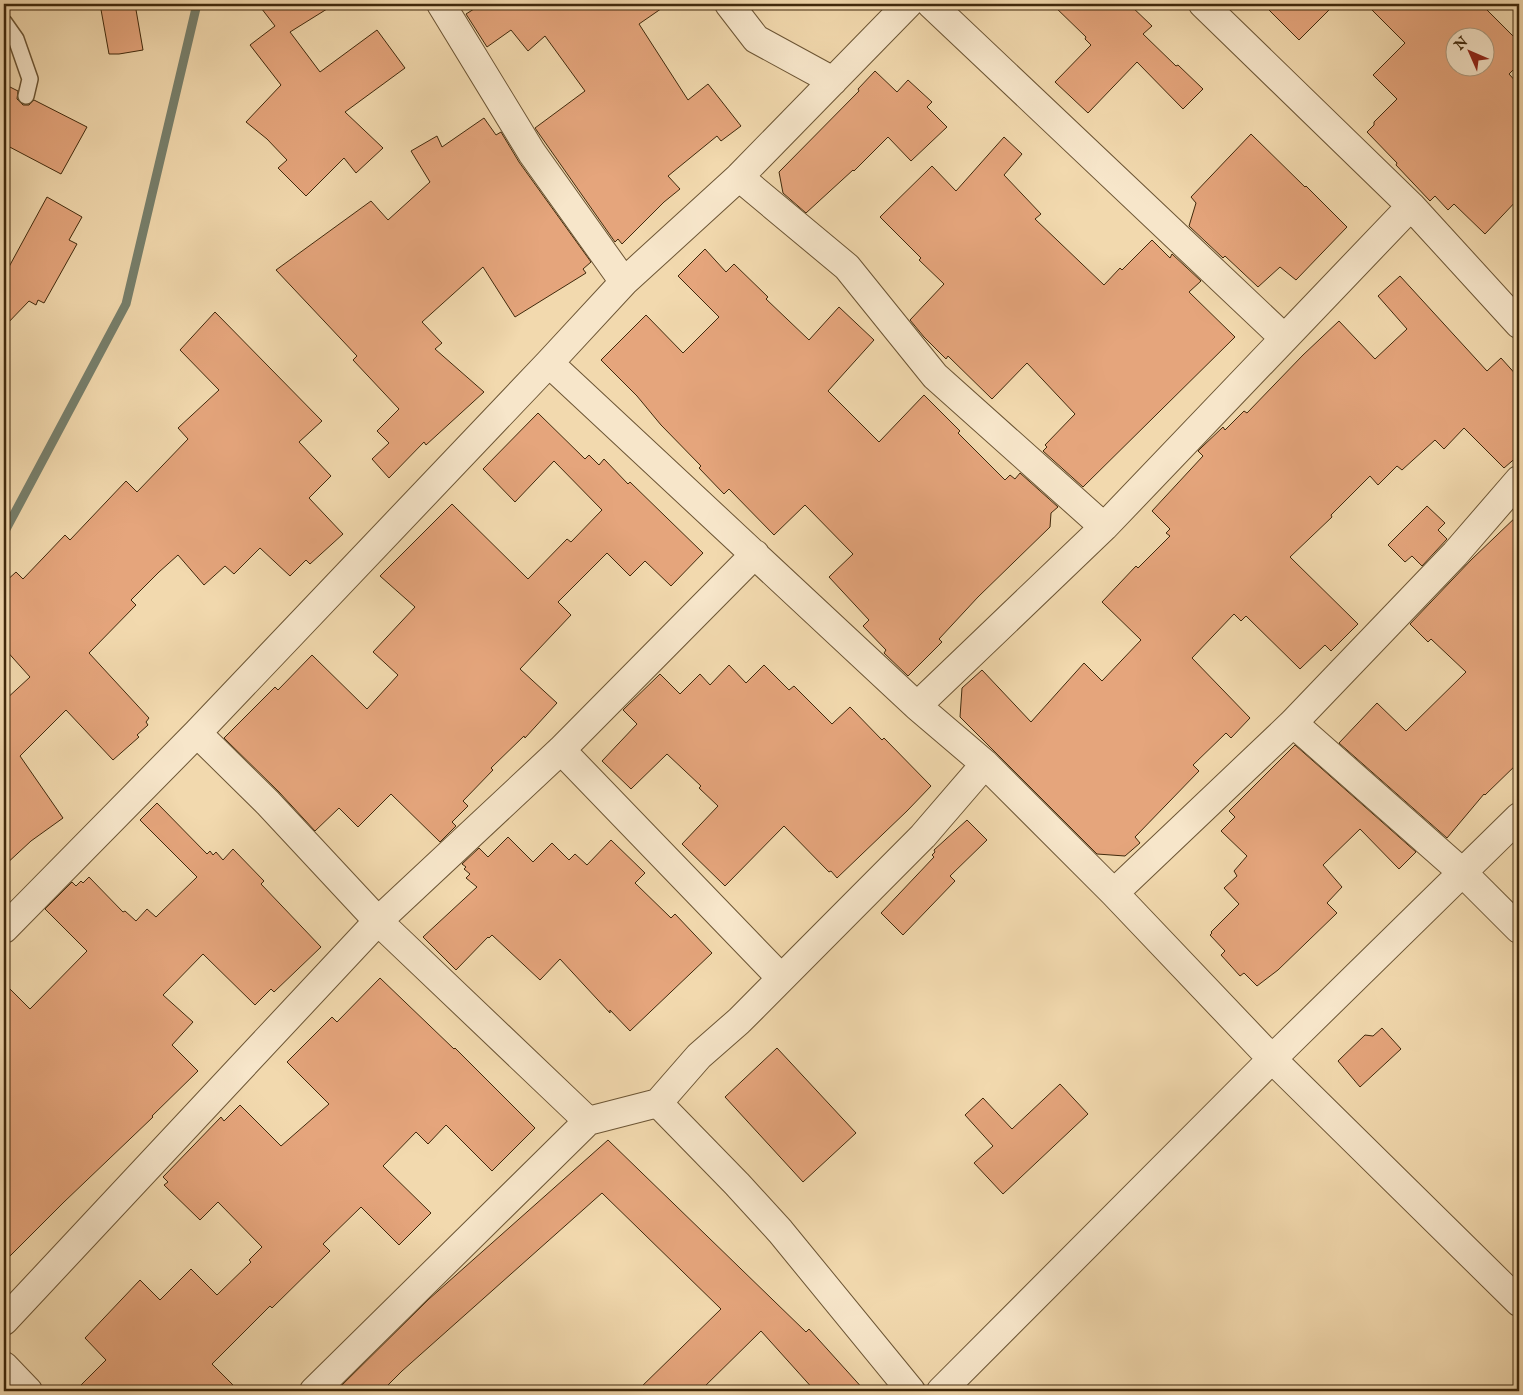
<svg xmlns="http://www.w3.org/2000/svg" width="1523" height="1395" font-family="'IM FELL English',serif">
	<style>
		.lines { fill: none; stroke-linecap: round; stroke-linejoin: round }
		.stream { stroke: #77806d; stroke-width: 9 }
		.building { fill: #e5a57c; stroke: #40290c; fill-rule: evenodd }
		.lane-casing { stroke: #6c5534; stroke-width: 18 }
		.street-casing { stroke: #6c5534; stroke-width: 30 }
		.lane { stroke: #f7e6ca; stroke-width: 15 }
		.street { stroke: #f7e6ca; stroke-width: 28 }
	</style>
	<rect width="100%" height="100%" fill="#f2d9ae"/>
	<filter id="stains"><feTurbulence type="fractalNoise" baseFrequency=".004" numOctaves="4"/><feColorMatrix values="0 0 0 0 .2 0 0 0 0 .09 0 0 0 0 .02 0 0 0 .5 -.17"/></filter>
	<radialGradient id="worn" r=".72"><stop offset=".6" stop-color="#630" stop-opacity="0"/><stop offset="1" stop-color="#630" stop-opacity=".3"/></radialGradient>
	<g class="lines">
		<path class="stream" d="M4 533 126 304 197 4"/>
	</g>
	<path class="building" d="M100 4H135L143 50 119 54H109Z
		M258 4H335L290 32 320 72 377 30 405 68 345 112 383 148 356 173 344 158 306 196 278 168 287 160 267 139 246 122 281 85 250 45 275 26Z
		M482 4H668L639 24 688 100 708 84 741 126 721 141 717 136 668 176 680 189 664 202 622 244 618 239 615 242 535 128 585 91 545 36 528 51 511 30 487 47 466 14Z
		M1052 4H1129L1152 26 1143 34 1176 66 1178 65 1203 89 1183 109 1137 62 1088 113 1055 82 1091 45 1085 39 1086 37Z
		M1263 4H1335L1299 40Z
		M1366 4H1481L1519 42V64L1509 74 1519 85V198L1485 234 1454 204 1448 210 1435 196 1430 201 1396 165 1397 163 1367 132 1374 125V122L1397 99 1373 75 1405 43ZM1456 38H1486V68H1456Z
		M875 71 897 92 908 80 932 102 927 107 947 127 911 161 888 137 854 171 853 170 806 213 783 193 779 172 859 91 858 89Z
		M4 84 18 91 17 99 23 105H29L34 100 87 127 61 174 4 144Z
		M484 118 496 135 501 132 519 162 591 262 583 269 586 273 515 317 483 267 422 322 442 343 435 349 484 392 426 445 424 442 389 478 372 459 389 443 377 431 399 409 353 360 357 356 276 270 371 201 388 220 430 182 411 151 437 136 442 147Z
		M1251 134 1305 187 1306 186 1347 227 1296 280 1280 267 1258 287 1225 256 1223 258 1189 226 1196 203 1191 197Z
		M1004 137 1022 154 1004 175 1041 214 1035 219 1104 285 1120 268 1122 270 1152 240 1170 258 1172 254 1201 281 1189 292 1235 337 1083 487 1043 451 1047 447 1045 445 1075 414 1027 363 992 399 948 356 946 359 924 337 910 320 944 284 919 260 921 258 880 217 932 166 956 191Z
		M47 197 82 217 69 240 77 244 44 303 38 300 36 305 29 301 4 327V276Z
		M705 249 726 272 734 264 768 297 766 299 809 340 839 307 874 340 828 391 879 442 924 395 960 431 958 433 1005 480 1010 475 1015 479 1020 473 1058 507 1051 513 1050 527 978 597 939 639 942 642 908 676 884 653 886 650 863 626 869 620 829 577 853 554 805 505 774 535 729 489 724 494 699 468 701 466 661 425 637 396 601 360 646 315 683 353 719 317 678 276Z
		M1400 276 1487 371 1501 358 1519 378V455L1504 468 1464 428 1444 449 1435 440 1402 470 1397 466 1378 485 1370 476 1331 515 1332 517 1290 557 1358 624 1331 651 1325 645 1300 669 1246 616 1241 621 1234 614 1192 658 1250 718 1231 738 1226 733 1193 765 1199 771 1135 837 1140 843 1125 856 1097 854 960 717 962 688 982 670 1031 722 1084 663 1102 681 1141 640 1102 602 1136 566 1138 568 1170 536 1166 533 1170 529 1152 511 1203 456 1198 451 1202 447 1223 427 1225 430 1244 411 1247 413 1303 355 1339 321 1375 359 1407 329 1378 296Z
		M215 312 322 421 299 442 331 476 309 498 343 534 310 564 306 560 290 576 260 548 234 574 225 566 204 585 178 555 159 572 131 600 136 605 89 653 149 718 146 722 148 725 137 735 139 737 113 760 66 710 20 756 63 818 31 841 4 866V701L30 677 4 648V583L16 572 23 579 65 535 70 540 126 481 137 492 188 439 178 428 219 390 180 350Z
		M538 413 585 459 589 455 599 465 604 459 628 484 630 482 703 553 671 586 645 561 630 576 607 553 558 602 571 615 520 669 557 703 525 738 524 736 491 768 493 770 463 801 468 806 452 822 456 826 440 842 391 794 358 827 339 808 315 831 279 792 224 738 275 687 278 690 312 655 367 709 398 675 373 652 415 607 380 576 452 504 528 579 567 539 571 542 602 510 554 461 515 502 483 469Z
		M1427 506 1445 523 1438 530 1447 539 1422 566 1412 556 1405 562 1388 545Z
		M1519 514V762L1485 795 1484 794 1447 838 1339 743 1377 703 1406 731 1466 672 1431 639 1428 642 1410 624 1472 559Z
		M729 665 746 683 764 665 789 690 794 686 832 724 850 707 882 740 884 738 931 786 907 811 837 878 831 871 829 872 784 826 725 886 682 844 718 806 699 788 701 786 667 754 631 789 602 761 637 724 623 710 660 674 680 694 700 674 710 685Z
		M1295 745 1416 852 1399 869 1360 829 1323 865 1342 887 1327 903 1337 913 1278 970 1257 986 1244 973 1240 976 1221 955 1225 951 1210 935 1212 933 1211 932 1239 904 1224 888 1237 876 1234 871 1247 856 1221 831 1235 817 1229 811Z
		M157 803 207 854 210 851 213 855 216 852 223 860 233 849 264 881 261 884 321 947 274 992 271 989 255 1005 203 954 163 995 193 1022 172 1045 198 1071 152 1116 153 1117 64 1202 4 1262V983L30 1009 87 951 45 909 72 882 76 886 81 881 83 883 89 877 123 912 125 911 136 921 147 909 156 917 197 877 140 820Z
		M967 820 987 840 950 876 955 881 903 935 881 913 934 857 932 855 935 852 934 850Z
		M508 837 533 862 552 843 569 860 575 854 587 865 611 840 645 873 635 883 671 918 675 914 712 953 630 1031 610 1010V1013L560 959 540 980 492 935 489 938 488 937 456 970 423 937 477 887 466 878 470 874 464 869 466 867 462 864 479 848 488 857Z
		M380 978 454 1049 455 1048 535 1128 492 1171 446 1125 428 1144 416 1132 383 1166 431 1213 399 1245 361 1207 323 1244 330 1251 272 1308 270 1306 212 1364 239 1391H75L106 1360 85 1338 140 1280 160 1300 191 1269 217 1295 251 1262 249 1260 262 1247 218 1202 200 1220 164 1185 168 1182 163 1177 221 1117 224 1121 240 1105 281 1146 329 1104 287 1062 332 1017 337 1022Z
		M1382 1028 1401 1049 1360 1087 1338 1061 1365 1035 1373 1036Z
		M777 1048 856 1133 803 1182 725 1097Z
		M1060 1084 1088 1114 1003 1194 974 1163 993 1146 965 1115 983 1098 1012 1129Z
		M608 1140 806 1332 809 1329 865 1391H815L761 1331 700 1391H637L721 1309 602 1193 402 1371 382 1391H336L429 1299Z"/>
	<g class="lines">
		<defs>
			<path id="lane" d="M4 22 16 39 30 79 26 96"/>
			<path id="street" d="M441 4 532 153 624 282
				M729 4 756 39 833 81
				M931 4 1284 338
				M1203 4 1411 206 1519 324
				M739 177 847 267 935 376 1104 527
				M549 363 917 706 985 764 1114 893 1272 1059 1519 1302
				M917 706 1104 527 1411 206
				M1293 723 1463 873 1519 929
				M197 733 268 803 378 921 588 1121
				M561 750 781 978
				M1114 893 1293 723 1455 554 1519 480
				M4 929 197 733 549 363 624 282 739 177 908 4
				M658 1103 699 1056 739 1021 923 836 985 764
				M4 1321 378 921 561 750 755 554
				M4 1366 28 1391
				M314 1391 588 1121 658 1103 737 1184 780 1231 911 1391
				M941 1391 1272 1059 1519 817"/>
		</defs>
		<use href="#lane" class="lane-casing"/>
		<use href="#street" class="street-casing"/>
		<use href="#lane" class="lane"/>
		<use href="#street" class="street"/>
	</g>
	<rect width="1523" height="1395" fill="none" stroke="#f2d9ae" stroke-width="20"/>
	<rect x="5" y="5" width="1513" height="1385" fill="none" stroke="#40290c" stroke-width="2.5"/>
	<rect x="10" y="10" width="1503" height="1375" fill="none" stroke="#40290c"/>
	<g transform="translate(1470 52) rotate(315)"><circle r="24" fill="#f7e6ca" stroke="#ae9a7e"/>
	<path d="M0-4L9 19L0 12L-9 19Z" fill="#8f2418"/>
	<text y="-8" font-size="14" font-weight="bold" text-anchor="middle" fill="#40290c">N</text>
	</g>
	<rect width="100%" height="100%" filter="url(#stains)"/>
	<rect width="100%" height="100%" fill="url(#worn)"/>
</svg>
